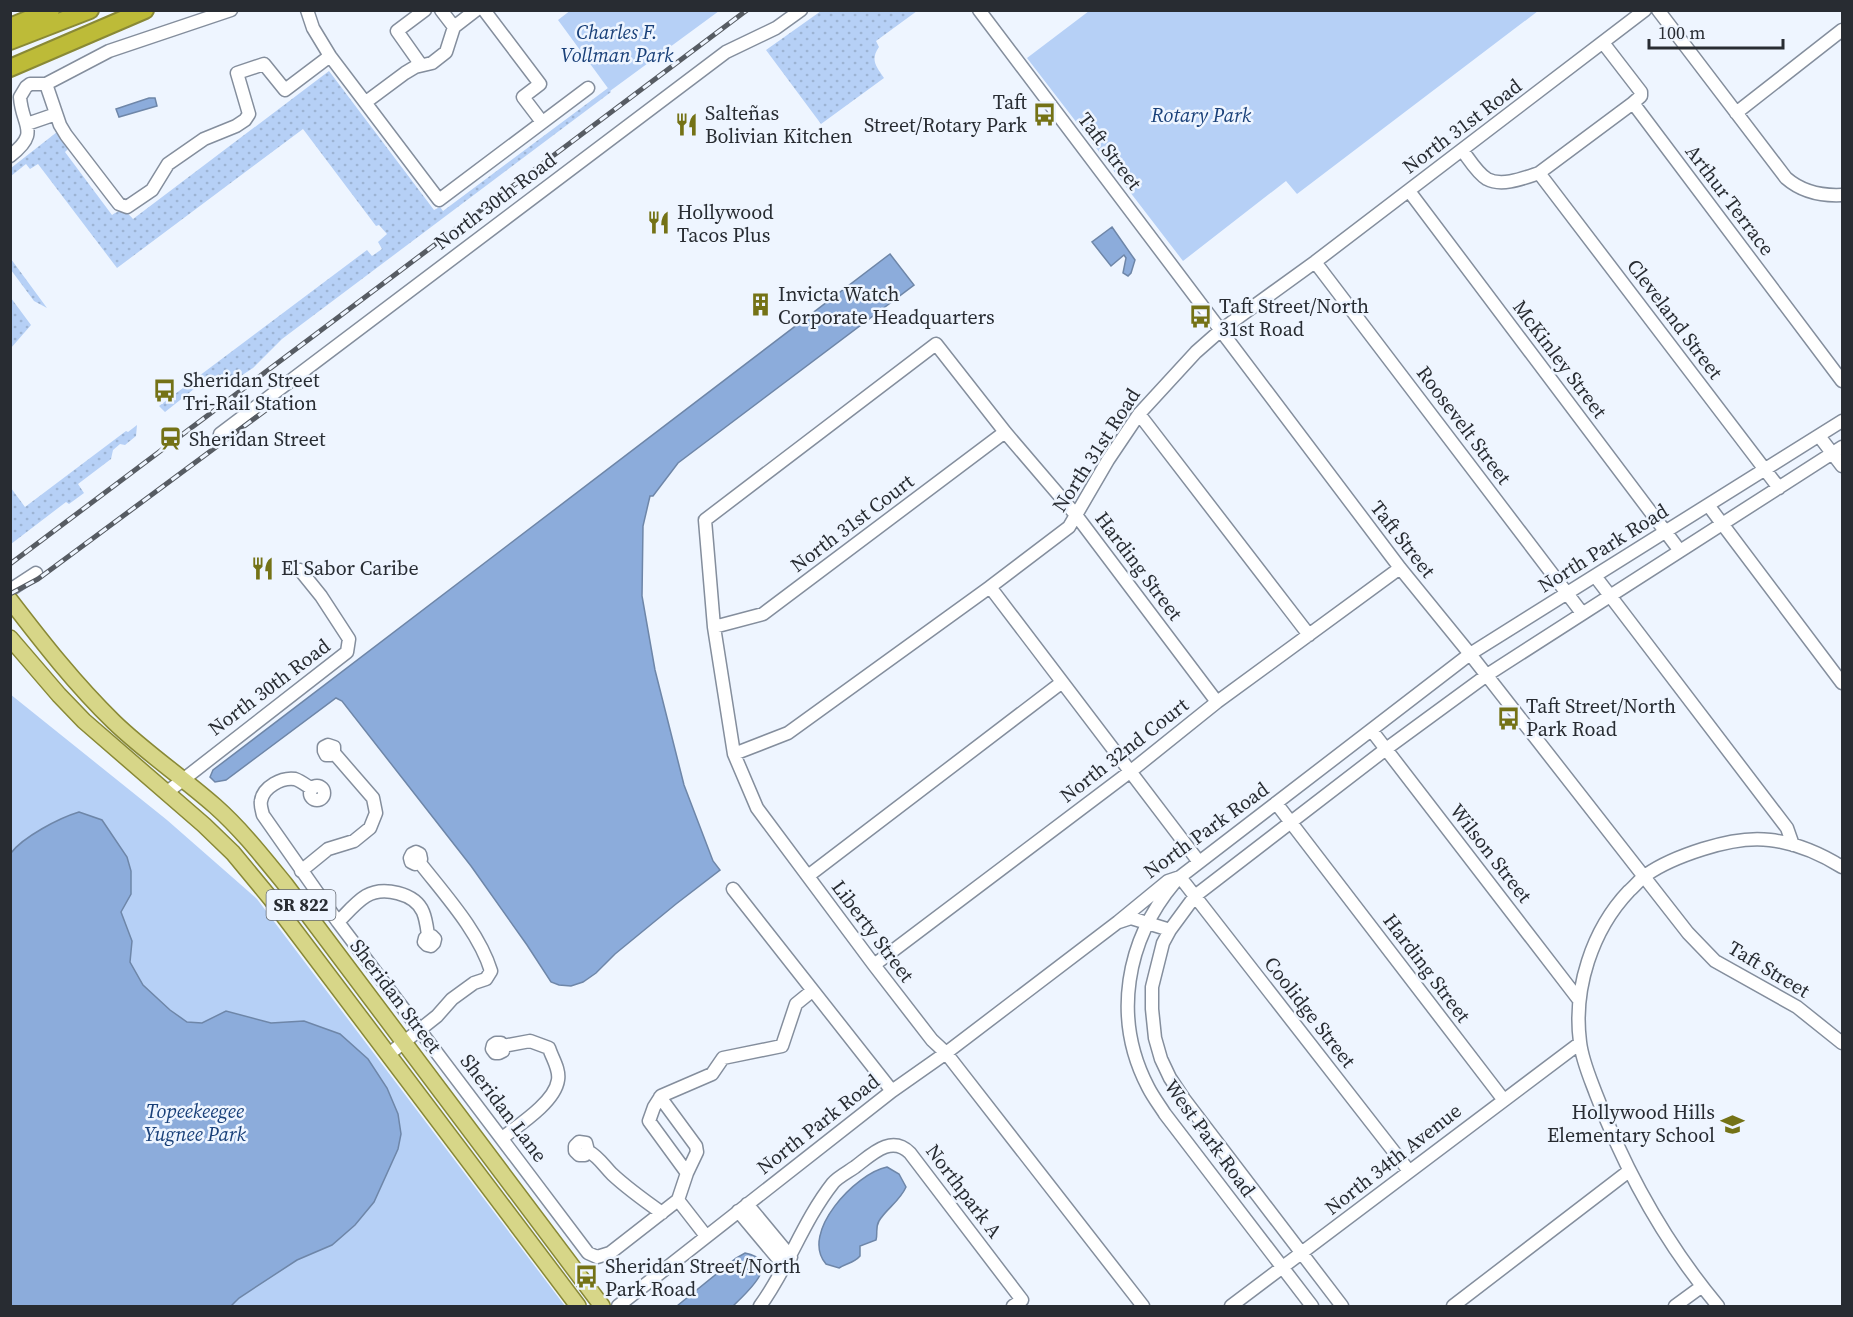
<svg xmlns="http://www.w3.org/2000/svg" width="1853" height="1317" font-family="'Source Serif 4',serif">
	<style>
		.grass { fill: url(#grass-dots) }
		.park { fill: #b6d0f6 }
		.water { fill: #8cacdb; stroke: #6e86a8; stroke-width: 1.5 }
		.lines { fill: none; stroke-linecap: round; stroke-linejoin: round }
		.minor-casing { stroke: #848e9d; stroke-width: 15 }
		.major-casing { stroke: #898936; stroke-width: 18 }
		.highway-casing { stroke: #898936; stroke-width: 20 }
		.minor { stroke: #fff; stroke-width: 12 }
		.major { stroke: #d7d688; stroke-width: 15 }
		.highway { stroke: #bdbb38; stroke-width: 16 }
		.rail-casing { stroke: #575c63; stroke-width: 5 }
		.rail { stroke: #eef5ff; stroke-width: 3; stroke-dasharray: 9; stroke-linecap: butt }
		.labels { text-anchor: middle; stroke-width: 5; stroke-linejoin: round; paint-order: stroke }
		.shield { fill: #eef5ff; stroke: #636870; stroke-width: 1.5 }
		.shield-label { font-size: 18px; font-weight: bold; fill: #282c32 }
		.park-label { font-size: 20px; font-style: italic; fill: #194079; stroke: #eef5ff }
		.poi-label { font-size: 20px; fill: #282c32; stroke: #eef5ff; text-anchor: start }
		.street-label { font-size: 20px; fill: #282c32; stroke: #eef5ff }
	</style>
	<defs>
		<pattern id="grass-dots" width="8" height="8" patternUnits="userSpaceOnUse" patternTransform="scale(1.5)"><rect width="8" height="8" fill="#b6d0f6"/><path d="M2 2h.1M6 6h.1" fill="none" stroke="#9cb3d3" stroke-width="1.8" stroke-linecap="round"/></pattern>
	</defs>
	<rect width="100%" height="100%" fill="#eef5ff"/>
	<path class="grass" d="M821 11H917L876 41 879 47C870 60 876 66 884 78L821 124 766 50Z
		M329 71 434 210 440 207 443 211 608 88 611 92 282 339 253 368 230 383 222 374 207 385H199L165 412 159 406 367 250 372 256 382 249 378 242 387 234 379 225 376 226 303 129 117 268 38 164 30 169 26 164 11 176V168L57 132 69 148 65 152 112 215C123 208 125 210 133 219Z
		M11 259 47 308 34 301 11 270Z
		M11 298 31 325 11 348Z
		M137 425 136 436 125 445 120 444 113 450 111 459 78 484 84 493 69 504 66 502 11 544V488L25 507 126 431 128 432Z"/>
	<path class="park" d="M571 10H719V11L610 91 558 20Z
		M1089 11V10L1538 11 1297 194 1286 181 1183 261 1027 58Z
		M10 694 167 820 257 899 565 1306H11Z"/>
	<path class="water" d="M149 98H155L157 106 119 117 116 109Z
		M1112 227 1135 260 1131 273 1128 276 1123 273 1126 258 1124 255 1111 266 1092 242Z
		M890 254 914 285 678 463 653 496H650L643 526 642 596 655 670 684 785 713 861 720 870 676 904 615 954 596 973 583 982 571 986 559 985 551 982 527 945 471 866 342 701 336 698 226 780 215 782 210 777 213 770Z
		M79 812 102 820 127 857 131 871V894L121 912 132 941 130 962 143 985 170 1010 187 1022 202 1023 226 1011 271 1023 304 1021 340 1034 368 1059 387 1088 398 1114 401 1134 398 1149 374 1202 355 1225 332 1245 297 1260 239 1298 231 1306H11V853C23 837 59 818 79 812Z
		M887 1167 899 1174 906 1187C900 1201 886 1209 879 1221 875 1228 878 1233 876 1240L860 1246V1256C854 1263 847 1263 839 1268L826 1264C799 1233 856 1173 887 1167Z
		M745 1253C784 1261 746 1293 733 1306H677L736 1258Z"/>
	<g class="lines">
		<defs>
			<path id="minor" d="M307 10 313 28 330 56 439 200 588 88
				M441 10 454 27
				M484 10 540 84 523 97 542 122
				M979 10 1400 568 1470 654 1688 933 1715 961 1797 1007 1842 1043
				M1658 10 1786 178C1802 192 1822 196 1842 195
				M1604 44 1641 92V96L1633 103 1842 381
				M421 65 397 31 425 10
				M46 84 60 125 66 135 112 195 119 204 127 207 152 190 168 164 204 139 236 126 245 120 249 114 237 73 264 64 285 90 330 56
				M366 102 405 73 415 67 432 63 446 52 454 27 476 10
				M1736 113 1842 30
				M27 124 56 114
				M1462 150C1469 159 1477 173 1487 179 1502 187 1524 178 1539 173L1633 103
				M10 156C41 132 22 127 20 97L26 87 30 84H46L109 51 231 10
				M1539 173 1779 488
				M1409 191 1680 551
				M1315 262 1582 613
				M1139 414 1309 635
				M220 434 726 52 776 28 801 10
				M1819 436 1842 466
				M1708 505 1842 683
				M1595 576 1787 828 1793 845
				M990 587 1199 862
				M10 590 36 573
				M714 627 763 614 1005 432
				M1372 731 1579 1000
				M734 754 788 733 990 587 1069 527 1108 460 1139 414 1196 352 1221 330 1315 262 1645 10
				M310 793a7 7 0 1 1 14 0a7 7 0 1 1-14 0Z
				M312 789C307 786 301 781 295 779 282 777 263 787 261 801 260 805 262 811 263 815L338 922 588 1253 597 1257 610 1253 678 1200 687 1173 697 1152 696 1146 660 1097
				M166 793 347 652 349 639 321 596 300 570
				M1276 803 1503 1099
				M301 871 328 849 354 841 370 828 376 813 373 798 334 753V747L328 745 324 747V751L326 755H331L334 753
				M808 876 1061 683
				M1180 877 1409 1171
				M1175 882C1126 940 1112 1018 1148 1087 1153 1097 1160 1106 1165 1114L1312 1306
				M733 889 892 1091
				M338 922C347 913 356 902 366 896 383 886 415 893 423 912 426 919 427 928 428 935L425 938 424 942 427 945 431 946 434 943 435 939 432 936 428 935
				M1119 922 1131 918 1170 930
				M874 965 1131 771 1217 702 1400 568
				M389 1054 437 1016 452 999 474 983 486 979 491 971C479 932 445 895 420 863L421 859 420 854 416 852 412 854 410 858 411 862 415 864 420 863
				M502 1138C519 1125 555 1102 558 1080 560 1069 552 1058 549 1048L530 1041 503 1046 501 1043H496L493 1045 492 1049 495 1053H499L503 1051V1046
				M588 1151 585 1155H579L575 1151V1146L579 1142 586 1143 588 1151C599 1157 604 1166 612 1174 628 1189 645 1201 662 1213
				M687 1173 649 1121 654 1107 661 1096 712 1074 723 1058 782 1046 796 1004 812 991
				M678 1200 706 1236
				M747 1204 791 1257
				M738 1211 785 1267
				M618 1306 892 1091 946 1053 1118 922 1168 881 1180 877 1470 654 1842 421
				M760 1306C788 1268 803 1221 833 1183 838 1177 848 1172 855 1167 871 1155 891 1134 910 1153L1022 1300 1013 1306
				M1143 1306 946 1053 932 1040 874 965 757 808 734 754 714 627 705 520 936 344 1005 432 1076 515 1217 702
				M1231 1306 1580 1043
				M1342 1306 1184 1099 1170 1078 1161 1059 1155 1038 1152 1009V987L1163 943 1170 930 1195 896 1386 749 1487 675 1842 447
				M1453 1306 1629 1171
				M1675 1306 1701 1287
				M1718 1306C1666 1244 1625 1170 1596 1094 1590 1078 1582 1060 1580 1042 1573 989 1592 930 1629 891 1635 886 1640 879 1646 875 1663 863 1684 855 1703 849 1725 842 1748 837 1770 840 1796 843 1821 854 1842 867"/>
			<path id="major" d="M10 600C43 643 75 684 114 722 145 752 182 777 215 806 241 829 263 857 285 884L602 1306
				M10 638 59 695 84 721 204 825 233 853 271 899 578 1306"/>
			<path id="highway" d="M10 27 51 10
				M10 41 90 10
				M10 68 145 10"/>
		</defs>
		<use href="#minor" class="minor-casing"/>
		<use href="#major" class="major-casing"/>
		<use href="#highway" class="highway-casing"/>
		<use href="#minor" class="minor"/>
		<use href="#major" class="major"/>
		<use href="#highway" class="highway"/>
		<defs>
			<path id="rail" d="M10 564 747 10
				M10 594 38 579 266 410"/>
		</defs>
		<use href="#rail" class="rail-casing"/>
		<use href="#rail" class="rail"/>
	</g>
	<defs>
		<symbol id="bus-bare" viewBox="-9 -9 18 18"><path d="M-5-6H5V4H4V6H2V4H-2V6H-4V4H-5ZM-3.5-4V0h7V-4ZM-3.5 1.2v1.5H-2V1.2ZM2 1.2v1.5H3.5V1.2Z" fill="#747216" stroke="#eef5ff" stroke-width="2.5" paint-order="stroke"/></symbol>
		<symbol id="restaurant-bare" viewBox="-9 -9 18 18"><path d="M-5-6h1v4h1v-4h1v4h1v-4h1v5L-1.5 .5V6h-2V.5L-5-1ZM5-6V6H3V1.5H1.5Q1.5-4 5-6Z" fill="#747216" stroke="#eef5ff" stroke-width="2.5" paint-order="stroke"/></symbol>
		<symbol id="building-bare" viewBox="-9 -9 18 18"><path d="M-4-6H4V6H1V3H-1V6H-4ZM-2.5-4.3h1.7v1.8h-1.7ZM.8-4.3h1.7v1.8H.8ZM-2.5-1h1.7V.8h-1.7ZM.8-1h1.7V.8H.8Z" fill="#747216" stroke="#eef5ff" stroke-width="2.5" paint-order="stroke"/></symbol>
		<symbol id="station-bare" viewBox="-9 -9 18 18"><path d="M-3-6H3Q5-6 5-4V2Q5 4 3 4L4.5 6H3L1.5 4h-3L-3 6H-4.5L-3 4Q-5 4-5 2V-4Q-5-6-3-6ZM-3.5-4v3h7v-3ZM-3.5 1v1.5H-2V1ZM2 1v1.5H3.5V1Z" fill="#747216" stroke="#eef5ff" stroke-width="2.5" paint-order="stroke"/></symbol>
		<symbol id="school-bare" viewBox="-9 -9 18 18"><path d="M0-5L7-2L0 1L-7-2ZM-4 1L0 2.5L4 1V4Q0 6-4 4Z" fill="#747216" stroke="#eef5ff" stroke-width="2.5" paint-order="stroke"/></symbol>
	</defs>
	<g fill-rule="evenodd">
		<use href="#bus-bare" x="1028" y="98" width="33" height="33"/>
		<use href="#restaurant-bare" x="670" y="108" width="33" height="33"/>
		<use href="#restaurant-bare" x="642" y="206" width="33" height="33"/>
		<use href="#building-bare" x="744" y="288" width="33" height="33"/>
		<use href="#bus-bare" x="1184" y="300" width="33" height="33"/>
		<use href="#bus-bare" x="148" y="374" width="33" height="33"/>
		<use href="#station-bare" x="154" y="422" width="33" height="33"/>
		<use href="#restaurant-bare" x="246" y="552" width="33" height="33"/>
		<use href="#bus-bare" x="1492" y="702" width="33" height="33"/>
		<use href="#school-bare" x="1716" y="1108" width="33" height="33"/>
		<use href="#bus-bare" x="570" y="1260" width="33" height="33"/>
	</g>
	<g class="labels">
		<rect class="shield" x="266.5" y="890" width="69" height="30" rx="4.5"/>
		<g class="shield-label">
			<text x="301" y="911">SR 822</text>
		</g>
		<g class="park-label">
			<text x="617" y="39">Charles F.<tspan x="617" dy="23">Vollman Park</tspan></text>
			<text x="1201" y="122">Rotary Park</text>
			<text x="195" y="1118">Topeekeegee<tspan x="195" dy="23">Yugnee Park</tspan></text>
		</g>
		<g class="poi-label">
			<text x="1027" y="109" text-anchor="end">Taft<tspan x="1027" dy="23">Street/Rotary Park</tspan></text>
			<text x="705" y="120">Salteñas<tspan x="705" dy="23">Bolivian Kitchen</tspan></text>
			<text x="677" y="219">Hollywood<tspan x="677" dy="23">Tacos Plus</tspan></text>
			<text x="778" y="301">Invicta Watch<tspan x="778" dy="23">Corporate Headquarters</tspan></text>
			<text x="1219" y="313">Taft Street/North<tspan x="1219" dy="23">31st Road</tspan></text>
			<text x="183" y="387">Sheridan Street<tspan x="183" dy="23">Tri-Rail Station</tspan></text>
			<text x="189" y="446">Sheridan Street</text>
			<text x="281" y="575">El Sabor Caribe</text>
			<text x="1526" y="713">Taft Street/North<tspan x="1526" dy="23">Park Road</tspan></text>
			<text x="1715" y="1119" text-anchor="end">Hollywood Hills<tspan x="1715" dy="23">Elementary School</tspan></text>
			<text x="605" y="1273">Sheridan Street/North<tspan x="605" dy="23">Park Road</tspan></text>
		</g>
		<g class="street-label">
			<text transform="translate(1462 126) rotate(-37)" y="7">North 31st Road</text>
			<text transform="translate(1110 151) rotate(53)" y="7">Taft Street</text>
			<text transform="translate(1730 200) rotate(53)" y="7">Arthur Terrace</text>
			<text transform="translate(495 201) rotate(-37)" y="7">North 30th Road</text>
			<text transform="translate(1675 319) rotate(53)" y="7">Cleveland Street</text>
			<text transform="translate(1560 359) rotate(53)" y="7">McKinley Street</text>
			<text transform="translate(1464 425) rotate(53)" y="7">Roosevelt Street</text>
			<text transform="translate(1096 450) rotate(-57)" y="7">North 31st Road</text>
			<text transform="translate(852 523) rotate(-37)" y="7">North 31st Court</text>
			<text transform="translate(1403 539) rotate(52)" y="7">Taft Street</text>
			<text transform="translate(1603 548) rotate(-32)" y="7">North Park Road</text>
			<text transform="translate(1139 566) rotate(53)" y="7">Harding Street</text>
			<text transform="translate(269 687) rotate(-37)" y="7">North 30th Road</text>
			<text transform="translate(1124 750) rotate(-38)" y="7">North 32nd Court</text>
			<text transform="translate(1206 830) rotate(-36)" y="7">North Park Road</text>
			<text transform="translate(1491 853) rotate(52)" y="7">Wilson Street</text>
			<text transform="translate(873 931) rotate(53)" y="7">Liberty Street</text>
			<text transform="translate(1427 968) rotate(53)" y="7">Harding Street</text>
			<text transform="translate(1769 969) rotate(31)" y="7">Taft Street</text>
			<text transform="translate(396 996) rotate(53)" y="7">Sheridan Street</text>
			<text transform="translate(1310 1012) rotate(52)" y="7">Coolidge Street</text>
			<text transform="translate(504 1108) rotate(53)" y="7">Sheridan Lane</text>
			<text transform="translate(818 1124) rotate(-38)" y="7">North Park Road</text>
			<text transform="translate(1210 1138) rotate(54)" y="7">West Park Road</text>
			<text transform="translate(1393 1159) rotate(-38)" y="7">North 34th Avenue</text>
			<text transform="translate(964 1191) rotate(53)" y="7">Northpark A</text>
		</g>
	</g>
	<rect width="1853" height="1317" fill="none" stroke="#282c32" stroke-width="24"/>
	<path d="M1649 39v9h134v-9" fill="none" stroke="#282c32" stroke-width="3"/>
	<text x="1658" y="39" font-size="18" fill="#282c32" stroke="#eef5ff" stroke-width="4.5" paint-order="stroke">100 m</text>
</svg>
